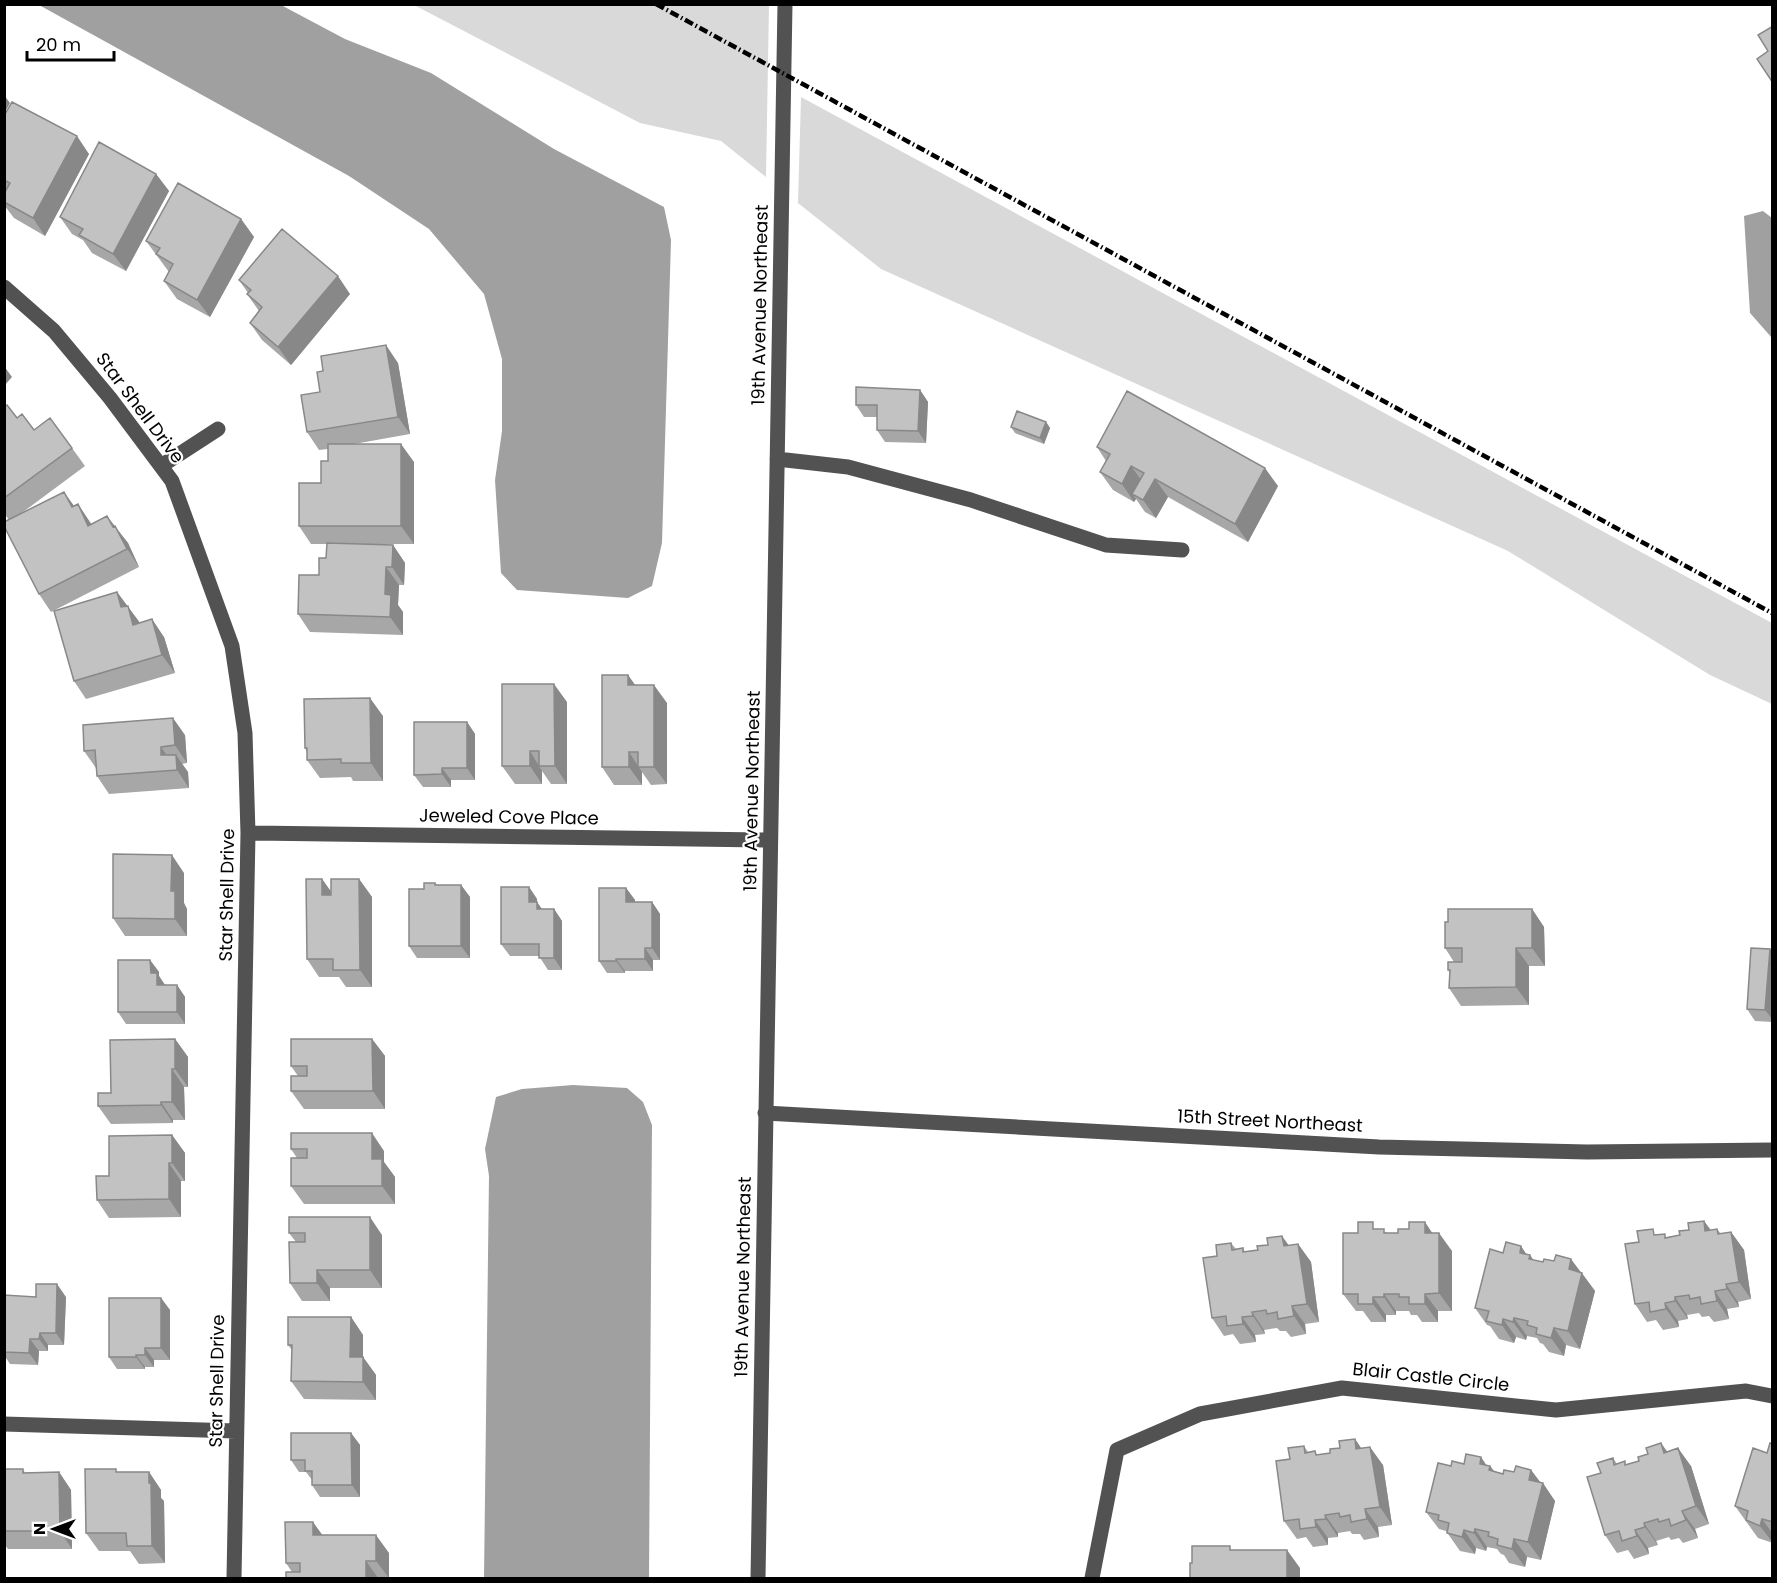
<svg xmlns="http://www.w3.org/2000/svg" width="1777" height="1583" font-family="Poppins,sans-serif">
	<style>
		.green { fill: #d9d9d9 }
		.water { fill: #a0a0a0 }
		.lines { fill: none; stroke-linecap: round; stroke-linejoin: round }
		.minor { stroke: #525252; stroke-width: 15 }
		.rail { stroke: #000; stroke-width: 4.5; stroke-dasharray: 9 3 1.5 3; stroke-linecap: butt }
		.wall { fill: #a7a7a7 }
		.shaded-wall { fill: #888 }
		.building { fill: #c2c2c2; stroke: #888; stroke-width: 1.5 }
		.labels { text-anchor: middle; stroke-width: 4.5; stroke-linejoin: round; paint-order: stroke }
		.street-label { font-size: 18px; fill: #000; stroke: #fff }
	</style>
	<rect width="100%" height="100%" fill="#fff"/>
	<path class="green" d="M414 5H769L766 177 721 141 640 123Z
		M801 97 1772 623V704L1710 675 1508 551 881 269 798 203Z"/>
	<path class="water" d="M39 5H281L345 39 431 73 554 149 664 207 671 240 662 543 652 586 628 598 517 590 501 573 495 480 502 431V359L484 294 429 229 349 176Z
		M1763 211 1772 218V338L1750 313 1744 216Z
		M573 1085 627 1088 643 1102 652 1125 649 1578H484L489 1176 485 1149 496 1097 522 1089Z"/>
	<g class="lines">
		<path class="minor" d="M4 287 54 331 110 398 172 481 232 646 245 733 248 833 234 1578
			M777 459 848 467 971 500 1106 545 1182 550
			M161 466 218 429
			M248 833 770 840
			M765 1113 1379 1147 1587 1152 1772 1150
			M4 1424 236 1431
			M758 1578 785 4
			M1092 1578 1117 1450 1200 1414 1342 1388 1556 1410 1746 1391 1772 1396"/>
		<path class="rail" d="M656 4 1772 613"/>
	</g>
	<path class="wall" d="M4 116 89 154 45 236 14 218 4 205 6 192 4 191Z
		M156 174 169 191 126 271 92 253 83 240 72 234 60 217Z
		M241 219 254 237 210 317 177 299 164 281 169 272 146 241Z
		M239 280 350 294 291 365 262 340 250 323 259 311 247 294 248 293Z
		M398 363 410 434 354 444 414 462V544H366L393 545 405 563 404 585H399L398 605 403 612V635L310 632 298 614 319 575 326 558 327 544H311L299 526 321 483 328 461V449L319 450 307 432 320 392Z
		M920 390 928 402 926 443 885 442 877 430V417H864L856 405Z
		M4 407 17 418 34 430 72 448 85 466 19 515 74 506 91 524 114 526 128 543 139 567 51 612 39 594 9 520 4 513Z
		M1046 422 1050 428 1044 444 1015 433 1011 427Z
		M1097 447 1278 486 1248 542 1168 497 1156 518 1145 512 1136 499 1134 502 1113 490 1100 472 1106 461Z
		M117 592 140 623 164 637 175 673 86 699 74 681Z
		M628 675 635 685 667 703V784L651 785 642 772V785H614L602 767Z
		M567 702V784H551L542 771V784H515L502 766Z
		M383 716V781H353L351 777 320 778 307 760V752L305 748Z
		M467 722 475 734V780H451V787H423L414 775Z
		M185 735 187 763 182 764 188 772 189 788 109 794 97 776 96 768 84 751Z
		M184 873V903L187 909V936H125L113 918Z
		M322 879 331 892 359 879 372 897V987H346L339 977H319L307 959Z
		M435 883 437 885H461L470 897V958H417L409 946 424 889Z
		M529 887 537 899V902L542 909H554L562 921V970H548L539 956H510L501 944Z
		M626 888 635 900V902H652L660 914V960H653V971H625V973H607L599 961Z
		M1532 909 1544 927 1545 966H1529V1005L1461 1006 1449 988 1450 973 1448 970 1454 962 1445 948Z
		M1770 949 1773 953V1022L1755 1021 1747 1009Z
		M150 960 159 972V976L165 985H177L185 997V1024H126L118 1012Z
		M175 1039 188 1057V1087H184L185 1120H173V1123L111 1124 98 1106 111 1093Z
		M372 1039 385 1056V1109H304L291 1091 298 1076 291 1066Z
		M172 1135 185 1153V1181H181V1217L109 1218 97 1200 109 1176Z
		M291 1149 384 1151V1162L395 1177V1204H304L291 1186 297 1158Z
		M1704 1221 1711 1230 1717 1229 1721 1234 1731 1232 1744 1250 1751 1299 1738 1302 1739 1307 1727 1309 1729 1319 1714 1322 1709 1316 1702 1317 1699 1313 1687 1315 1688 1319 1678 1321 1679 1327 1663 1330 1656 1320 1647 1322 1635 1304 1639 1242 1657 1235 1667 1237 1680 1235Z
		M1378 1229 1387 1233H1432L1452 1251V1311H1438V1322H1422L1417 1315H1411L1409 1311H1396V1315H1386V1322H1371L1363 1311H1356L1343 1294Z
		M289 1233 382 1235V1288H330V1301H302L290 1283 296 1242Z
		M1231 1243 1236 1249 1243 1248 1245 1252 1298 1244 1311 1262 1319 1322 1305 1324 1306 1334 1291 1337 1286 1331H1280L1277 1328 1264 1330 1265 1334 1255 1335 1256 1342 1240 1344 1233 1334 1224 1336 1212 1318 1217 1256Z
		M1503 1253 1527 1254 1530 1255 1533 1260 1582 1273 1595 1291 1580 1349 1566 1345 1564 1356 1549 1352 1543 1344 1540 1343 1537 1338 1527 1336 1526 1340 1516 1337 1514 1343 1499 1339 1490 1326 1487 1325 1475 1308Z
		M4 1295 36 1297H66L64 1345H48V1351H39L38 1365 10 1364 4 1355Z
		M161 1298 170 1310V1360H154V1367H145V1369H117L109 1357Z
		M351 1317 363 1335V1357L376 1375V1400L304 1399 291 1381 292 1350 288 1345Z
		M351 1433 360 1445V1497H320L312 1485V1480L306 1472H299L291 1460Z
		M1355 1439 1361 1448 1383 1465 1392 1525 1378 1527 1379 1537 1364 1540 1360 1534H1352L1350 1531 1338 1533V1537L1328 1538V1545L1313 1547 1306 1537 1297 1539 1284 1521 1290 1459 1304 1446 1308 1452 1318 1455 1330 1453Z
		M1773 1444V1543L1758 1538 1735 1506Z
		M1668 1452 1691 1466 1709 1524 1695 1529 1698 1538 1683 1543 1679 1538 1671 1540 1669 1537 1656 1541 1658 1545 1648 1548 1649 1554 1634 1559 1628 1550 1617 1553 1605 1535 1601 1473 1613 1458 1617 1464 1627 1465Z
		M1464 1464 1487 1466H1490L1494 1471 1503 1474 1531 1470 1555 1501 1541 1560 1527 1557 1525 1567 1509 1563 1504 1555 1501 1554 1497 1549 1487 1547 1486 1551 1476 1548 1475 1554 1460 1551 1446 1531 1439 1529 1426 1512 1451 1466Z
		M4 1469H23L25 1473 59 1472 71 1490 72 1549H8L4 1544Z
		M118 1472H149L161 1490V1498L164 1501 165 1563 139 1564 130 1551H99L86 1533Z
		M322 1535 389 1553V1578H286L292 1572 286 1563Z"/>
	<path class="shaded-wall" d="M4 95 10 103 4 114Z
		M77 136 89 154 45 236 33 218Z
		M156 174 169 191 126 271 113 254Z
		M241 219 254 237 210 317 197 300Z
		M338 276 350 294 291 365 278 347Z
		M386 345 398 363 410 434 398 417Z
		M4 366 12 377 4 386Z
		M920 390 928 402 926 443 918 431Z
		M1046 422 1050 428 1044 444 1040 438Z
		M401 444 414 462V544L401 526Z
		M1131 466 1144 484 1132 494 1136 499 1134 502 1122 484Z
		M1265 468 1278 486 1248 542 1235 524Z
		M1155 479 1168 497 1156 518 1143 500Z
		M64 492 77 510 72 507Z
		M78 504 90 522 101 543 88 526Z
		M107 516 128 543 139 567 113 527Z
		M393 545 405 563 404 585 392 567Z
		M386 567 399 585 398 605 403 612V635L390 617 385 594Z
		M117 592 140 623 146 643 121 607Z
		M152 619 164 637 175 673 162 655Z
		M628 675 640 692 628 685Z
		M554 684 567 702V784L555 766Z
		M654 685 667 703V784L654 767Z
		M370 698 383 716V781L371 763Z
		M173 718 185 735 187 763 175 745Z
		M467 722 475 734V780L467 768Z
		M161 747 173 764 161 755Z
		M530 751 542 771V784L530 766Z
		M629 752 642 772V785L629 767Z
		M176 755 188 772 189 788 177 770Z
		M442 768 451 780V787L442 774Z
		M172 855 184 873V903L187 909V936L175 919 171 891Z
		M322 879 335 897 322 895Z
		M359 879 372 897V987L360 970Z
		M461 885 470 897V958L461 946Z
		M529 887 537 899V902L545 914V921L529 902Z
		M626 888 635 900V914L626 902Z
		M652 902 660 914V960L652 948Z
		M554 909 562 921V970L554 958Z
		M1532 909 1544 927 1545 966 1532 948Z
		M645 948 653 960V971L645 959Z
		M1516 948 1529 966V1005L1516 987Z
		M1770 949 1773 953V1020L1765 1010Z
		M616 959 625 971V973L616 961Z
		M150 960 159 972V976L165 985H157L151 973Z
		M177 985 185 997V1024L177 1012Z
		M175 1039 188 1057V1087L175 1069Z
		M372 1039 385 1056V1109L373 1091Z
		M172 1069 184 1087 185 1120 172 1102Z
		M161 1102 173 1120V1123L161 1105Z
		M372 1133 384 1151V1162L395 1177V1204L382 1186 372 1159Z
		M172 1135 185 1153V1181L172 1163Z
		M169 1163 181 1181V1217L169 1199Z
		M370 1217 382 1235V1288L370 1270Z
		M1704 1221 1716 1239 1705 1231Z
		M1425 1222 1437 1240 1425 1233Z
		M1731 1232 1744 1250 1751 1299 1739 1282Z
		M1439 1233 1452 1251V1311L1439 1293Z
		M1282 1236 1295 1254 1284 1246Z
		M1298 1244 1311 1262 1319 1322 1307 1304Z
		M1521 1246 1529 1258 1530 1255 1542 1273 1520 1253Z
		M1571 1259 1595 1291 1580 1349 1568 1331 1569 1269Z
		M317 1270 330 1288V1301L317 1283Z
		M57 1284 66 1297 64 1345 56 1333Z
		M1726 1284 1738 1302 1739 1307 1727 1289Z
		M1715 1291 1727 1309 1729 1319 1717 1301Z
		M1384 1294 1396 1311V1315L1384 1297Z
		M1425 1294 1438 1311V1322L1425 1304Z
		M1373 1297 1386 1315V1322L1373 1304Z
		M1675 1297 1687 1315 1688 1319 1675 1301Z
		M161 1298 170 1310V1360L161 1348Z
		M1665 1303 1678 1321 1679 1327 1666 1309Z
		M1292 1306 1305 1324 1306 1334 1294 1316Z
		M1252 1312 1264 1330 1265 1334 1253 1316Z
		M351 1317 363 1335V1375L350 1357Z
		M1242 1317 1255 1335 1256 1342 1243 1324Z
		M1514 1318 1527 1336 1526 1340 1513 1322Z
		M1503 1319 1516 1337 1514 1343 1502 1325Z
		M1554 1328 1566 1345 1564 1356 1551 1338Z
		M40 1333 48 1345V1351L39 1339Z
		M30 1339 39 1351 38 1365 29 1353Z
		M145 1348 154 1360V1367L145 1355Z
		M136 1355 145 1367V1369L136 1357Z
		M363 1357 376 1375V1400L363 1382Z
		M351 1433 360 1445V1497L352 1485Z
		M1355 1439 1367 1457 1356 1449Z
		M1661 1443 1674 1461 1664 1453Z
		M1370 1447 1383 1465 1392 1525 1380 1507Z
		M1678 1448 1691 1466 1709 1524 1696 1506Z
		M1481 1457 1489 1469 1490 1466 1503 1484 1480 1464Z
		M1531 1470 1542 1485 1543 1483 1555 1501 1541 1560 1528 1542 1529 1480Z
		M59 1472 71 1490 72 1549 60 1531Z
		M149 1472 161 1490V1498L164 1501 165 1563 152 1546Z
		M1365 1509 1378 1527 1379 1537 1367 1519Z
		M1682 1511 1695 1529 1698 1538 1686 1520Z
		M1325 1515 1338 1533V1537L1326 1519Z
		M1762 1519 1773 1534V1543L1760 1526Z
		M1315 1520 1328 1538V1545L1316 1527Z
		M313 1522 326 1540 313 1535Z
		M1644 1523 1656 1541 1658 1545 1645 1527Z
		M1475 1529 1487 1547 1486 1551 1474 1533Z
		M1464 1530 1476 1548 1475 1554 1462 1537Z
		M1635 1530 1648 1548 1649 1554 1637 1536Z
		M376 1535 389 1553V1578L376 1561Z
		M1514 1539 1527 1557 1525 1567 1512 1549Z
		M1287 1550 1300 1568V1578H1287Z
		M366 1561 378 1578H366Z"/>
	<path class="building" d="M1773 26V83L1757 59 1768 51 1758 35Z
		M12 102 77 136 33 218 4 202V194L10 183 4 180V116Z
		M99 142 156 174 113 254 79 235 83 229 60 217Z
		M178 183 241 219 197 300 164 281 173 264 156 254 160 248 146 241Z
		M282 229 338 276 278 347 250 323 262 307 247 294 251 290 239 280Z
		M386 345 398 417 307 432 301 395 320 392 317 372 323 371 321 356Z
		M856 387 920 390 918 431 877 430V405H856Z
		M1127 391 1265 468 1235 524 1155 479 1143 500 1132 494 1144 473 1131 466 1122 484 1100 472 1110 454 1097 447Z
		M7 405 17 418 22 414 34 430 50 418 72 448 4 498V407Z
		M1017 411 1046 422 1040 438 1011 427Z
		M328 444H401V526H299V483H321V461H328Z
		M64 492 72 507 78 504 88 526 107 516 113 527 115 526 127 549 39 594 4 526V522Z
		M327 543 393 545 392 567H386L385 594 391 595 390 617 298 614 299 575H319V558H326Z
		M117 592 121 607 128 606 133 625 152 619 162 655 74 681 54 611Z
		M602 675H628V685H654V767H638V752H629V767H602Z
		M502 684H554L555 766H539V751H530V766H502Z
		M370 698 371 763H341V759L307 760V748H305L304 699Z
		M173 718 175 745 161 747V755H176L177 770 97 776 95 750 84 751 83 725Z
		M414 722H467V768H442V774L414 775Z
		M113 854 172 855 171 891H175V919L113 918Z
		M306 879H322V895H331V879H359L360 970H333V959H307Z
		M424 883H435V885H461V946H409V889H424Z
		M501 887H529V902H537V909H554V958H539V944H501Z
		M599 888H626V902H652V948H645V959H616V961H599Z
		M1448 909H1532V948H1516V987L1449 988 1450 970H1448V962H1462V948H1445V922H1448Z
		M1751 948 1770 949 1765 1010 1747 1009Z
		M118 960H150L151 973H157V985H177V1012H118Z
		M175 1039V1069H172V1102H161V1105L98 1106V1093H111L110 1040Z
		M291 1039H372L373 1091H291V1076H307V1066H291Z
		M291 1133H372V1159H382V1186H291V1158H307V1149H291Z
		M172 1135V1163H169V1199L97 1200 96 1176H109V1136Z
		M289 1217H370V1270H317V1283H290L289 1242H305V1233H289Z
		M1704 1221 1705 1231 1717 1229 1718 1234 1731 1232 1739 1282 1726 1284 1727 1289 1715 1291 1717 1301 1701 1304 1700 1297 1690 1299 1689 1295 1675 1297V1301L1665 1303 1666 1309 1650 1312 1649 1302 1635 1304 1625 1244 1639 1242 1637 1231 1653 1229 1654 1235 1665 1234V1238L1680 1235 1679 1231 1689 1230 1688 1223Z
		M1358 1222H1373V1229H1384V1233H1398V1229H1409V1222H1425V1233H1439V1293L1425 1294V1304H1409V1297H1399V1294H1384V1297H1373V1304H1358V1294H1343V1233H1358Z
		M1282 1236 1284 1246 1298 1244 1307 1304 1292 1306 1294 1316 1278 1319 1277 1312 1267 1314 1266 1310 1252 1312 1253 1316 1242 1317 1243 1324 1227 1326 1226 1316 1212 1318 1203 1258 1217 1256 1216 1245 1231 1243 1232 1250 1243 1248V1252L1258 1250 1257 1246 1268 1245 1267 1238Z
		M1506 1242 1521 1246 1520 1253 1530 1255 1529 1259 1543 1262 1544 1259 1554 1261 1556 1255 1571 1259 1569 1269 1582 1273 1568 1331 1554 1328 1551 1338 1536 1334 1537 1328 1527 1325 1528 1321 1514 1318 1513 1322 1503 1319 1502 1325 1486 1321 1489 1311 1475 1308 1490 1249 1503 1253Z
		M36 1284H57L56 1333H40L39 1339H30L29 1353 4 1352V1295L36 1297Z
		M109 1298H161V1348H145V1355H136V1357H109Z
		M288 1317H351L350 1357H363V1382L291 1381 292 1345H288Z
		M291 1433H351L352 1485H312V1471H305V1460H291Z
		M1355 1439 1356 1449 1370 1447 1380 1507 1365 1509 1367 1519 1351 1522 1350 1515 1340 1517 1339 1513 1325 1515 1326 1519 1315 1520 1316 1527 1300 1529 1299 1519 1284 1521 1276 1461 1290 1459 1288 1448 1304 1446 1305 1453 1315 1451 1316 1455 1330 1453V1449L1340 1448 1339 1441Z
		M1661 1443 1664 1453 1678 1448 1696 1506 1682 1511 1686 1520 1671 1526 1669 1519 1659 1522 1658 1519 1644 1523 1645 1527 1635 1530 1637 1536 1622 1541 1619 1531 1605 1535 1587 1477 1601 1473 1597 1463 1613 1458 1614 1465 1625 1461V1465L1639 1461 1638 1457 1648 1454 1646 1448Z
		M1770 1443 1773 1444V1522L1762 1519 1760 1526 1746 1520 1748 1511 1735 1506 1753 1448 1767 1453Z
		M1466 1454 1481 1457 1480 1464 1490 1466 1489 1470 1503 1474 1504 1470 1514 1472 1516 1466 1531 1470 1529 1480 1543 1483 1528 1542 1514 1539 1512 1549 1497 1545 1498 1539 1488 1536 1489 1532 1475 1529 1474 1533 1464 1530 1462 1537 1447 1533 1449 1523 1438 1520 1439 1515 1426 1512 1438 1463 1451 1466 1452 1461 1464 1464Z
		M4 1469H23V1473L59 1472 60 1531H4Z
		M85 1469H116V1472H149V1483H151L152 1546H127L126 1533H86Z
		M285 1522H313V1535H376V1561H366V1578H286V1572H300V1563H286Z
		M1192 1546H1230V1550H1287V1578H1190V1563H1192Z"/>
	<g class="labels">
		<g class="street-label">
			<text transform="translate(760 305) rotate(-89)" y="6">19th Avenue Northeast</text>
			<text transform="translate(140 408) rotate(53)" y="6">Star Shell Drive</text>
			<text transform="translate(752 791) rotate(-89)" y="6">19th Avenue Northeast</text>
			<text transform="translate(509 817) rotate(1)" y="6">Jeweled Cove Place</text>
			<text transform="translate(227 895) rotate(-89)" y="6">Star Shell Drive</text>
			<text transform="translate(1270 1121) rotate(3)" y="6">15th Street Northeast</text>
			<text transform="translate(743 1277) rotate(-89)" y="6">19th Avenue Northeast</text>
			<text transform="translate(1431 1377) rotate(6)" y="6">Blair Castle Circle</text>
			<text transform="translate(217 1381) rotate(-89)" y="6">Star Shell Drive</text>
		</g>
	</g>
	<rect width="1777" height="1583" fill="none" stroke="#000000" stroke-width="12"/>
	<g transform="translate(54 1529) rotate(270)" stroke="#ffffff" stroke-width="4.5" paint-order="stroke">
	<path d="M0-4.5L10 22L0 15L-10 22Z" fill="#000000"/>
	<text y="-9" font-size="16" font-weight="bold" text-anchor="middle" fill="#000000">N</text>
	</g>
	<path d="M27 51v9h87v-9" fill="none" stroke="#000000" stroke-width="3"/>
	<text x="36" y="51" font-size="18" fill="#000000" stroke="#ffffff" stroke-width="4.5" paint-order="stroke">20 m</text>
</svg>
